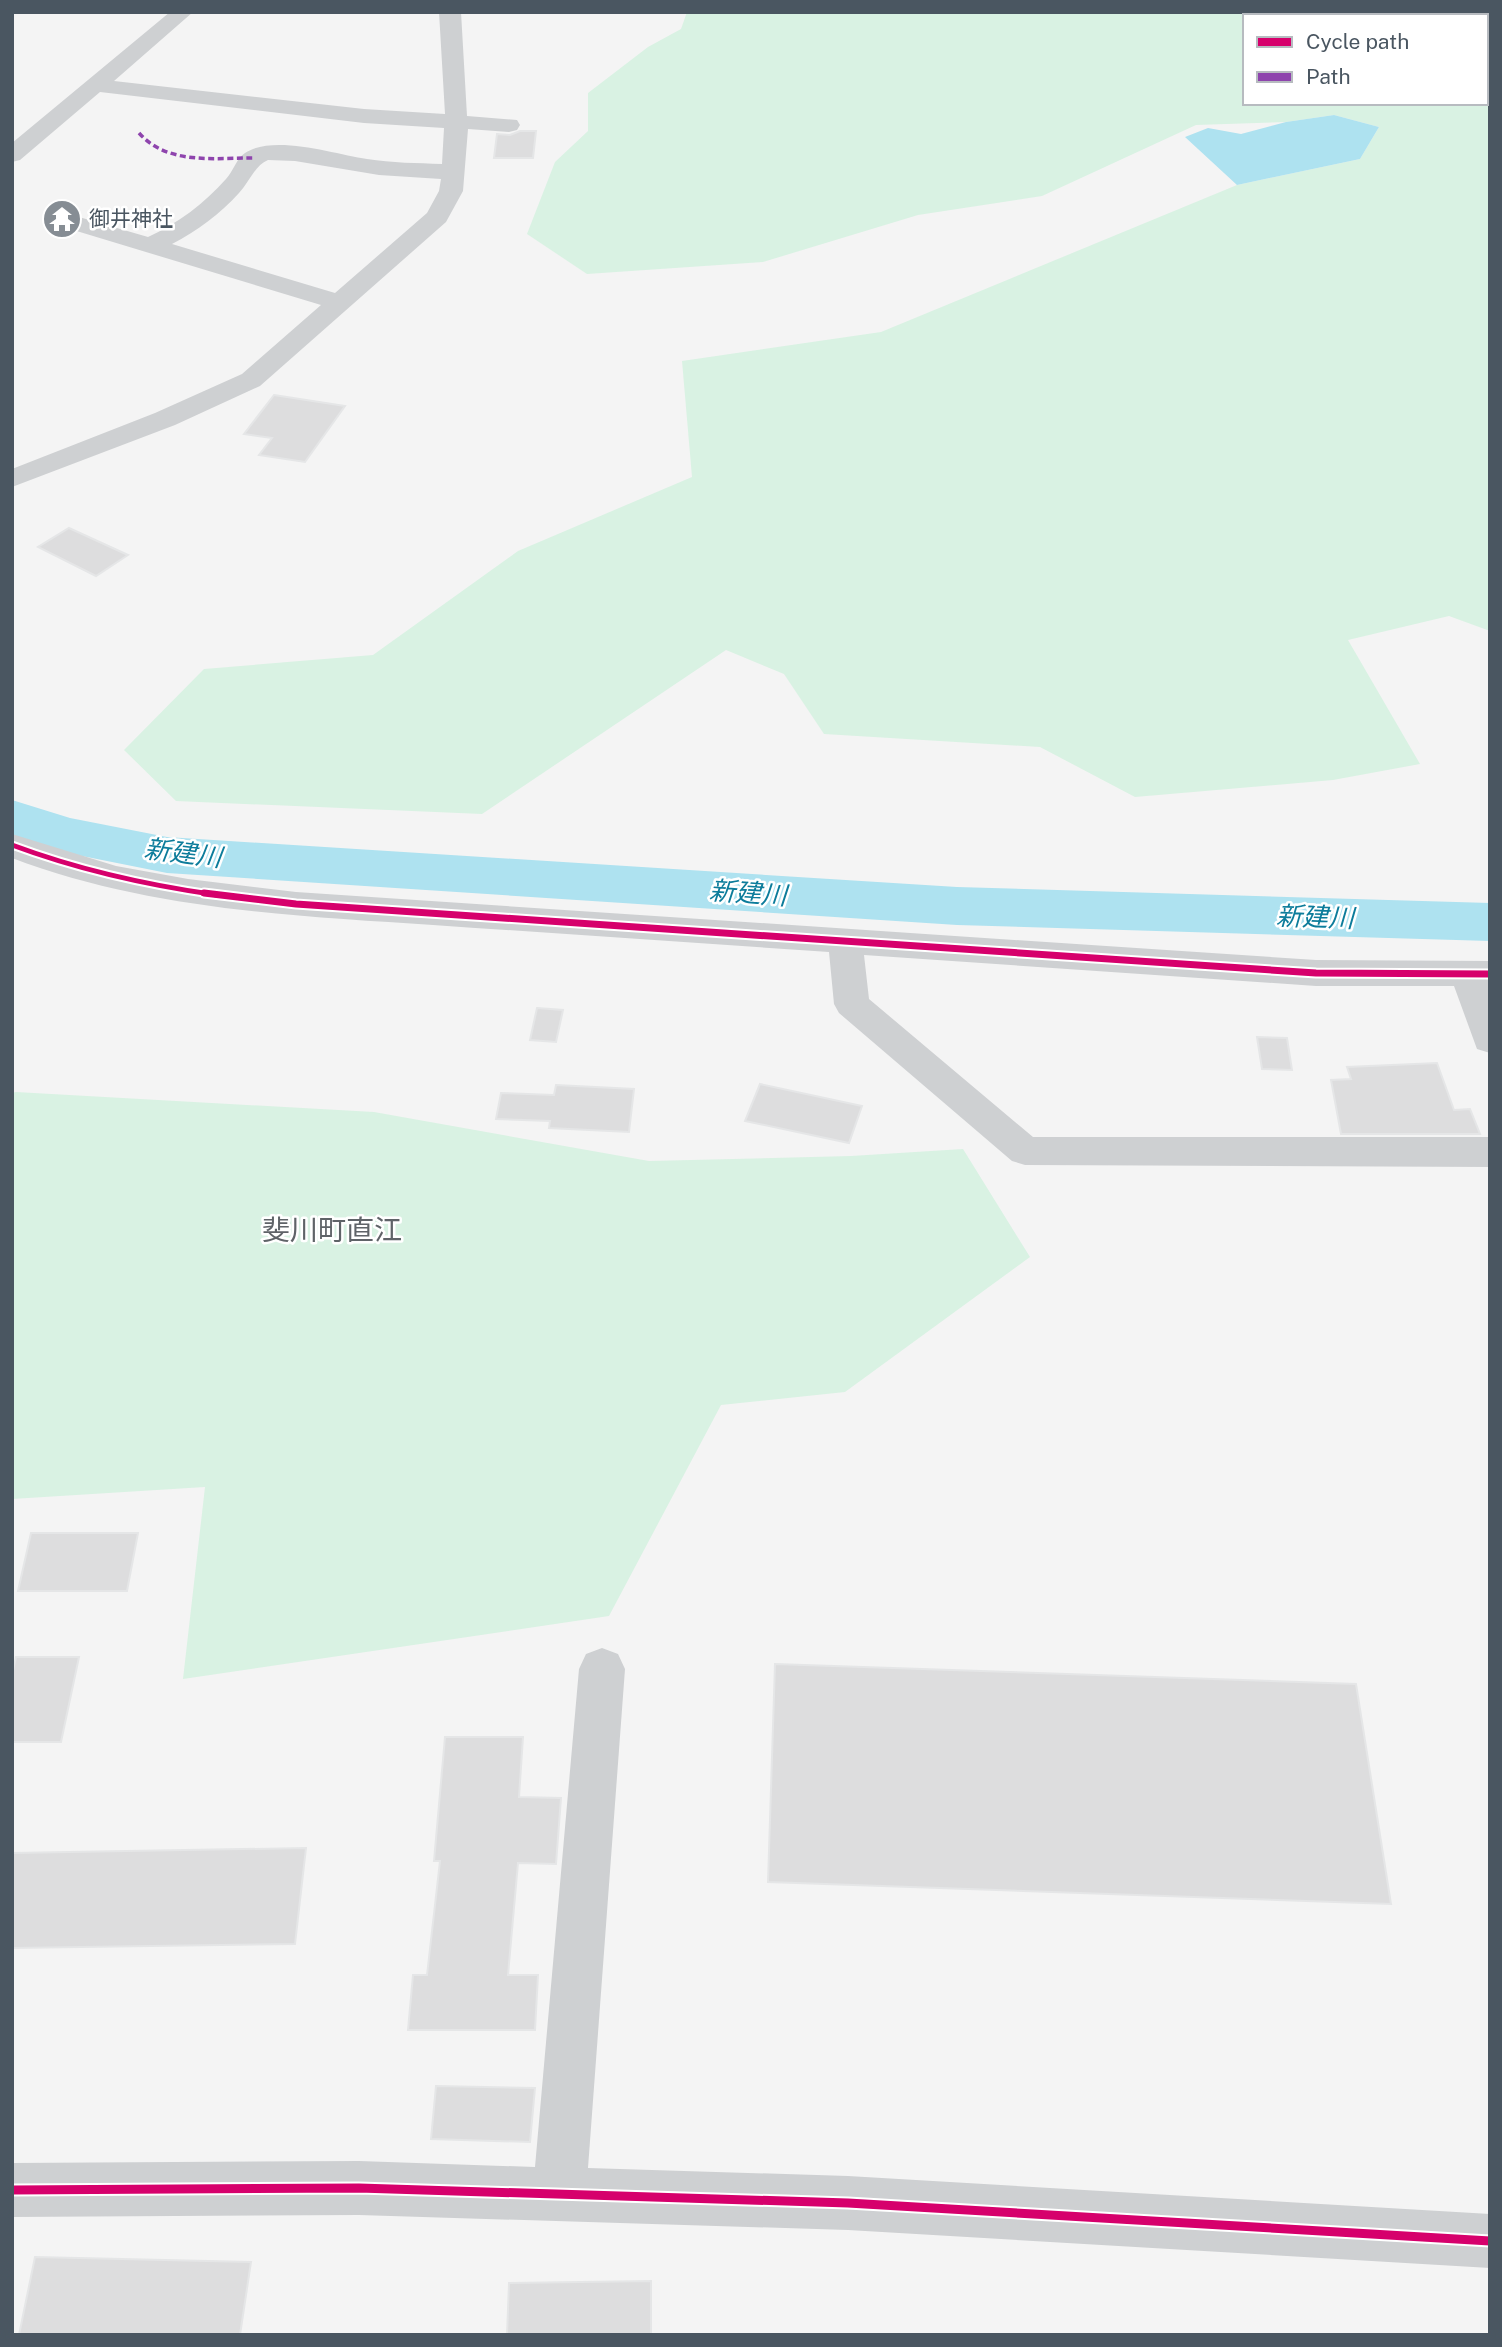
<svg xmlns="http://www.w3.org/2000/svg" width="1502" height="2347" font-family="'Public Sans','Noto Sans JP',sans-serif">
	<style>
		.green { fill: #d9f2e3; fill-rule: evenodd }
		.water { fill: #aee2f0 }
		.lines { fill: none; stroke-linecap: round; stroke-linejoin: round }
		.river { fill: #aee2f0; fill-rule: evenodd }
		.building { fill: #ddddde; stroke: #e5e6e7; stroke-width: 2 }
		.minor { fill: #ced0d2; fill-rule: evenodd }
		.quiet { stroke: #8e44ad; stroke-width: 3.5; stroke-dasharray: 6 3.5; stroke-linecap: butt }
		.cycleway-far2-casing { stroke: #fff; stroke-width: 9 }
		.cycleway-far1-casing { stroke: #fff; stroke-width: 11 }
		.cycleway-casing { stroke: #fff; stroke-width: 13 }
		.cycleway-far2 { stroke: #d6006c; stroke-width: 5 }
		.cycleway-far1 { stroke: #d6006c; stroke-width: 7 }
		.cycleway { stroke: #d6006c; stroke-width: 9 }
		.labels { text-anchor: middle; stroke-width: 5; stroke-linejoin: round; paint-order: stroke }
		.far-poi-label { font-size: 21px; fill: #4a5661; stroke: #fff; text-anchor: start }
		.water-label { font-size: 26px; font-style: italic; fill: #0c7c9b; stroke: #fff }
		.quarter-label { font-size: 28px; fill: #5f6368; stroke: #fff }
	</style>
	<rect width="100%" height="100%" fill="#f4f4f4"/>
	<path class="green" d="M687 12H1490V631L1449 616 1348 640 1420 764 1333 780 1135 797 1040 747 824 734 784 674 726 650 482 814 176 801 124 750 204 669 373 655 518 551 692 477 682 361 881 332 1237 185 1360 159 1379 127 1334 115 1286 122 1196 125 1042 196 918 215 763 262 587 274 527 234 555 162 588 131V93L648 47 681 29ZM1245 16H1486V103H1245Z
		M16 1092 374 1112 649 1161 851 1156 963 1149 1030 1257 845 1392 721 1405 609 1616 183 1679 205 1487 12 1499V1093Z"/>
	<path class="water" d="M1334 115 1379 127 1360 159 1237 185 1185 137 1208 128 1241 134 1286 122Z"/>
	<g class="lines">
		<path class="river" d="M12 800 70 818 167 837 957 887 1490 903V941L957 925 167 873 62 852 12 836Z"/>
	</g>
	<path class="building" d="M520 131H536L533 158H494L497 134 510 135Z
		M274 395 345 406 305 462 259 455 272 438 244 434Z
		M69 528 128 555 96 576 38 547Z
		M537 1008 563 1010 556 1042 530 1040Z
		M1257 1037 1287 1038 1292 1070 1262 1069Z
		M1437 1063 1454 1110 1470 1109 1480 1134H1341L1331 1080 1351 1079 1347 1067Z
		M760 1084 862 1106 849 1143 745 1121Z
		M556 1085 634 1089 629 1132 549 1128 550 1121 496 1119 501 1093 554 1095Z
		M31 1533H138L127 1591H18Z
		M16 1657H79L61 1742H12V1675Z
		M775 1664 1356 1684 1391 1904 768 1882Z
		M445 1737H523L519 1797 561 1798 556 1864 518 1863 508 1975H538L535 2030H408L413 1975H427L440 1861H434Z
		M306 1848 295 1944 12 1948V1853Z
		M436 2086 535 2088 530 2142 431 2139Z
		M35 2257 251 2262 240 2335H19Z
		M651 2281V2335H507L509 2283Z"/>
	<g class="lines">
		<path class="minor" d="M170 12H193L114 81 364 109 445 114 439 12H461L467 116 517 120 520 125 517 130 509 132 468 129 463 191 446 222 260 386 175 425 12 487V469L155 413 242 374 321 305 70 229 67 224 70 219 79 217 148 237C177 224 205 203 226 179 233 172 236 159 245 153 274 134 334 154 367 159 392 163 417 163 442 164L444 128 364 123 100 92 20 160 12 162V143ZM268 160 295 161 379 175 441 179 439 191 427 213 335 293 172 244C197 231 220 214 239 193 249 183 254 166 268 160Z
			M12 834 116 866 188 879 296 892 1316 960 1490 961V1053L1477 1049 1454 986H1316L864 955 869 999 1033 1137H1490V1167L1025 1165 1012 1161 839 1013 834 1004 829 952C697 943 565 934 433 925 292 916 146 909 12 858Z
			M602 1648 618 1654 625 1669 588 2168 848 2176 1490 2214V2268L848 2230 359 2215 12 2217V2163L359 2161 535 2167 579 1669 586 1654Z"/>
		<path class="quiet" d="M139 133C167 165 214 158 253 158"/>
		<defs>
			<path id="cycleway-far2" d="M12 845C79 870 146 885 217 895"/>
			<path id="cycleway-far1" d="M204 893 296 904 1316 973 1490 974"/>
			<path id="cycleway" d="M12 2190 359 2188 848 2203 1490 2241"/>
		</defs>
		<use href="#cycleway-far2" class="cycleway-far2-casing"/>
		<use href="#cycleway-far1" class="cycleway-far1-casing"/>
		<use href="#cycleway" class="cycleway-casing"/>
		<use href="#cycleway-far2" class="cycleway-far2"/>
		<use href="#cycleway-far1" class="cycleway-far1"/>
		<use href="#cycleway" class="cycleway"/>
	</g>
	<defs>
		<symbol id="temple-disc" viewBox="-11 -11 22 22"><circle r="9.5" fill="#868d94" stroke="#fff"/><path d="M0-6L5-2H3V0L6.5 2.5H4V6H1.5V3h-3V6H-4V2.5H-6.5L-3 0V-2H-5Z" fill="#fff"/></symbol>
	</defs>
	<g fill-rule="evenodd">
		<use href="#temple-disc" x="40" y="197" width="44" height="44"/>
	</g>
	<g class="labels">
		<g class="far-poi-label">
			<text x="89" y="226">御井神社</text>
		</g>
		<g class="water-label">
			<text transform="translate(183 853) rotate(7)" y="9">新建川</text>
			<text transform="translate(748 893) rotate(4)" y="9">新建川</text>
			<text transform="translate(1315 917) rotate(2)" y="9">新建川</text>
		</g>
		<g class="quarter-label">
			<text x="332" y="1240">斐川町直江</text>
		</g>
	</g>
	<rect width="1502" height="2347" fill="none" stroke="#4a5661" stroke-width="28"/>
	<rect x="1243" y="14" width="245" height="91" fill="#ffffff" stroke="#b7bbc0" stroke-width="2"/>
	<rect x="1257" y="37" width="35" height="10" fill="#d6006c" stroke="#b7bbc0" stroke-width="2"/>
	<text x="1306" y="49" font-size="21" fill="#4a5661">Cycle path</text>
	<rect x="1257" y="72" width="35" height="10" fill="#8e44ad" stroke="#b7bbc0" stroke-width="2"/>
	<text x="1306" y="84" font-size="21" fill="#4a5661">Path</text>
</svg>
